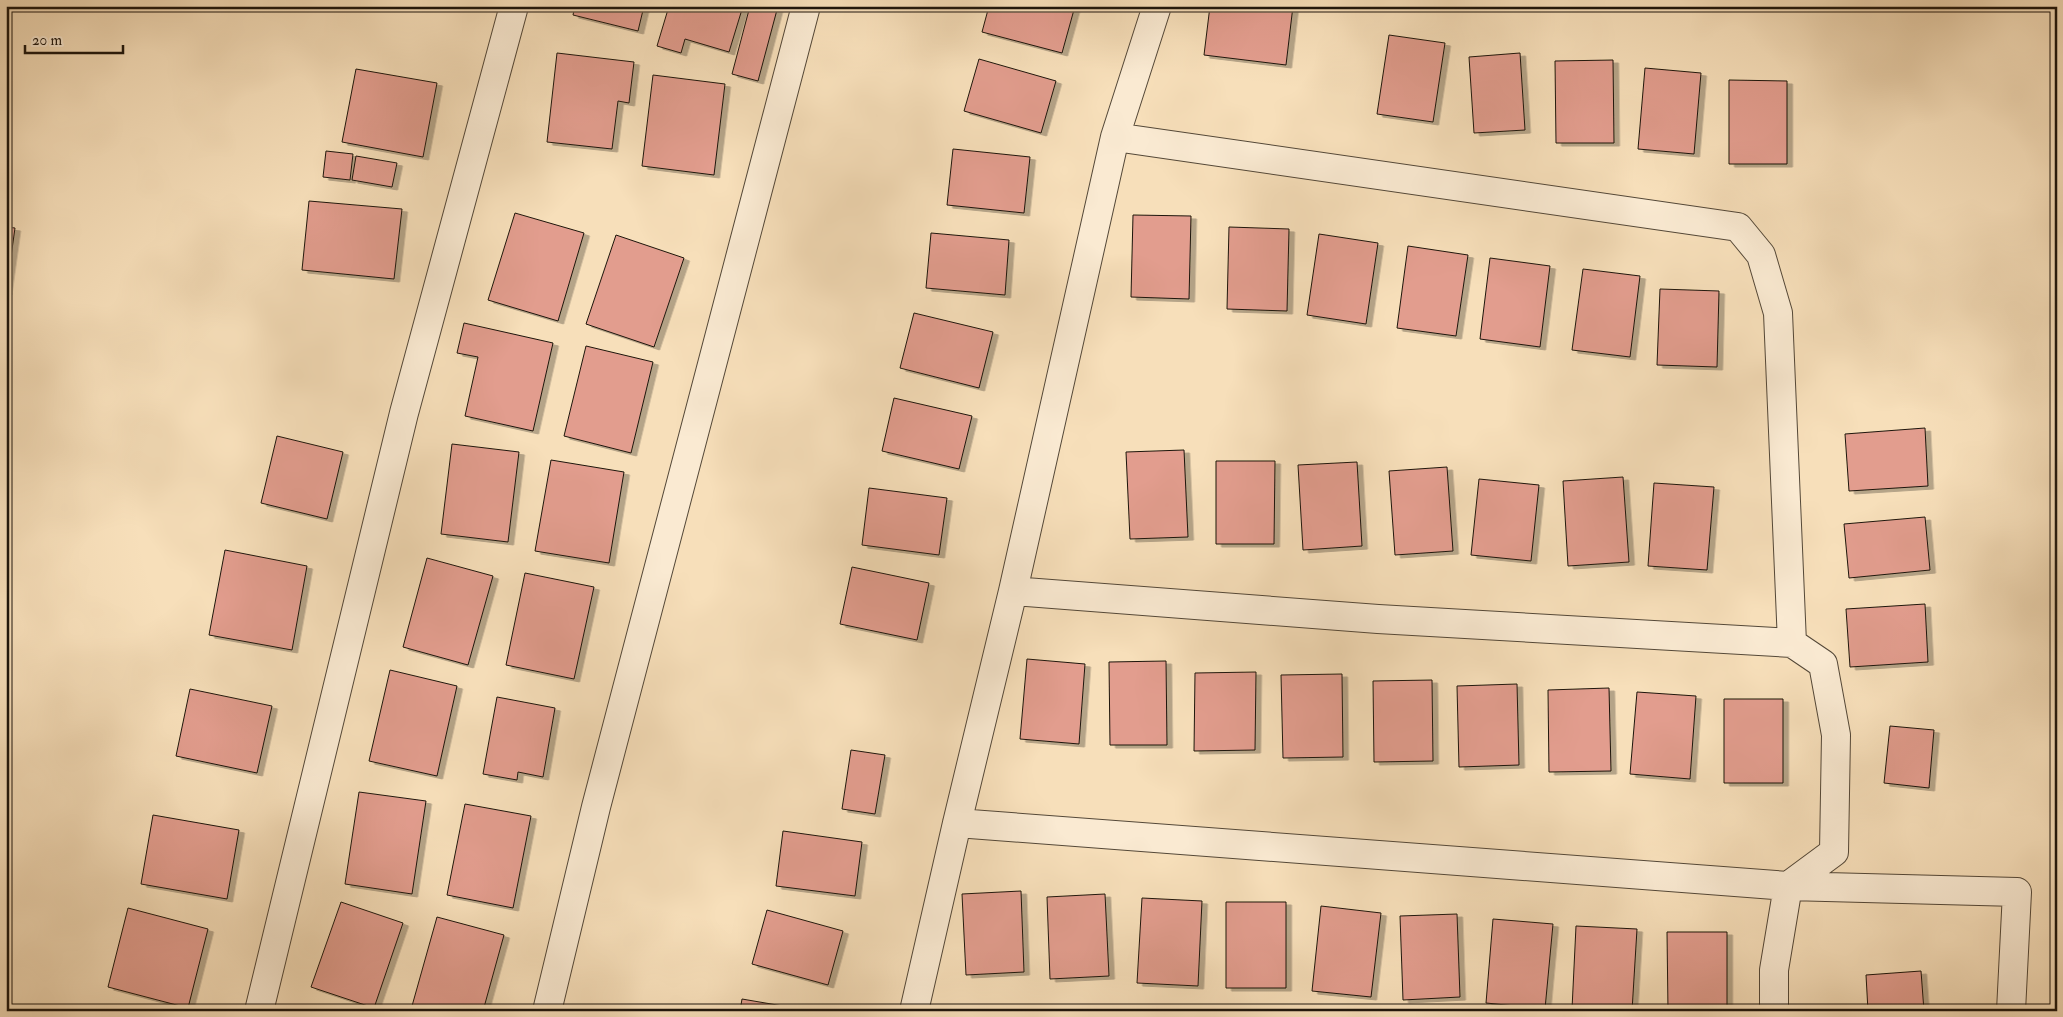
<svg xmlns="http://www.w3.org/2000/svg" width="2063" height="1017" font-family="'IM FELL Double Pica',serif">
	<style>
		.building { fill: #e29d8e; stroke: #1d150c; filter: url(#shadow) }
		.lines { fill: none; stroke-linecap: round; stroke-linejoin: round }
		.street-casing { stroke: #544838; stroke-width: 30 }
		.street { stroke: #faead2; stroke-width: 28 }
	</style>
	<defs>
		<filter id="shadow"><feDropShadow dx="5.5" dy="3" stdDeviation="0" flood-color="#0004"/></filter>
	</defs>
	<rect width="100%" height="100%" fill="#f7dfba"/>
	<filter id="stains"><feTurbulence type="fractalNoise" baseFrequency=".004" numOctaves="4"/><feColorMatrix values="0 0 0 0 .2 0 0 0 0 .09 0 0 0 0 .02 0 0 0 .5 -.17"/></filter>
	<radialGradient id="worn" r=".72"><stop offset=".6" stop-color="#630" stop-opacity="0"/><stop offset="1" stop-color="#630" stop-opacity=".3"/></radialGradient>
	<path class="building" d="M575 6H644L638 31 573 15Z
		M669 6H743L729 52 685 39 681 53 657 46Z
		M750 6H778L758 81 732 74Z
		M989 6H1075L1062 53 982 32Z
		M1210 6H1293L1286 65 1204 55Z
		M1389 35 1445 43 1433 122 1377 114Z
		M557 53 634 62 629 103 618 101 612 149 547 142Z
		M1520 53 1525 130 1474 133 1469 57Z
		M979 59 1056 81 1041 133 964 111Z
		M1613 60 1614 143H1556L1555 61Z
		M1645 68 1701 73 1694 154 1638 149Z
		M356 69 437 83 423 157 342 142Z
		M653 75 725 84 714 175 642 166Z
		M1729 80 1787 81V164H1729Z
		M953 149 1030 157 1024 213 947 205Z
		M326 151 353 154 350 180 323 177Z
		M356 156 397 163 392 187 352 180Z
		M309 201 402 209 394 279 302 270Z
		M515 213 584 233 558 321 488 300Z
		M1133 215 1191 216 1189 299 1131 297Z
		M6 227 15 228 6 292Z
		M1229 227 1289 229 1287 311 1227 309Z
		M931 233 1009 240 1005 295 926 288Z
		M1319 234 1378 243 1366 324 1307 315Z
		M616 235 684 258 654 347 586 324Z
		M1408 246 1468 255 1456 336 1397 328Z
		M1490 258 1550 266 1540 347 1480 339Z
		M1583 269 1640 276 1630 357 1572 350Z
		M1660 289 1719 291 1717 367 1657 365Z
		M914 313 993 332 979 388 900 368Z
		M464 323 553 343 533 431 465 416 478 357 457 353Z
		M586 346 653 362 631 453 564 436Z
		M894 398 972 416 959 469 882 451Z
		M1925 428 1928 486 1849 491 1845 434Z
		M277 436 343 452 327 519 261 503Z
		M452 444 519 452 508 542 441 534Z
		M1184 450 1188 537 1130 539 1126 452Z
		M551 460 624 472 609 563 535 551Z
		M1216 461H1275L1274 544H1216Z
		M1357 462 1362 546 1303 550 1298 465Z
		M1447 467 1453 551 1395 555 1389 471Z
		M1623 477 1629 562 1568 566 1563 481Z
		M1479 479 1539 485 1531 561 1471 555Z
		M1654 483 1714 487 1707 570 1648 566Z
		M869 488 947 498 939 555 862 545Z
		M1925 517 1930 570 1849 578 1844 524Z
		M225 550 307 566 292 650 209 635Z
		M427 558 493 576 468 665 403 647Z
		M852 567 929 583 917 640 840 624Z
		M525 573 594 587 574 679 506 665Z
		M1925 604 1928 662 1850 667 1846 609Z
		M1027 659 1085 664 1079 744 1020 739Z
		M1166 661 1167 745H1110L1109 662Z
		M390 670 457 686 437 776 369 761Z
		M1256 672 1255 750 1194 751 1195 673Z
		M1342 674 1343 757 1283 758 1281 675Z
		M1432 680 1433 761 1374 762 1373 681Z
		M1517 684 1519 765 1459 767 1457 686Z
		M1609 688 1611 771 1549 772 1548 690Z
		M190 689 272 706 257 773 176 756Z
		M1637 692 1696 696 1690 779 1630 774Z
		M497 697 555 708 543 777 518 772 517 780 483 774Z
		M1724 699H1783V783H1724Z
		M1890 726 1934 730 1929 788 1884 783Z
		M851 750 885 755 875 814 842 809Z
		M359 792 426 801 412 894 345 884Z
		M465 804 531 816 513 908 447 895Z
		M153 815 239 830 227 899 141 884Z
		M783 831 862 842 855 896 776 886Z
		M1021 891 1024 972 966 975 962 894Z
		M1105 894 1109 976 1050 979 1047 897Z
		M1142 898 1202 901 1198 986 1137 983Z
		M341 902 403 923 374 1008 311 987Z
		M1226 902H1286V988H1226Z
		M1321 906 1381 913 1371 997 1312 991Z
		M128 908 208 929 188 1008 108 987Z
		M767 910 843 931 828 985 752 964Z
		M1457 914 1460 997 1403 1000 1400 916Z
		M437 917 504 935 483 1011H430L412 1006Z
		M1493 919 1553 924 1545 1009 1486 1003Z
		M1576 926 1637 929 1632 1011 1572 1009Z
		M1667 932H1727V1011H1668Z
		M1921 971 1924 1011H1868L1866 975Z
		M742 999 812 1011H740Z"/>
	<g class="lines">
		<defs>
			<path id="street" d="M1115 137 1738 227 1761 255 1778 313 1792 643
				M1013 591 1378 619 1792 643 1823 664 1836 735 1834 852 1788 886 1774 970V1011
				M957 823 1788 886 2017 892 2011 1011
				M259 1011 404 413 514 6
				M547 1011 596 807 806 6
				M914 1011 957 823 1013 591 1115 137 1157 6"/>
		</defs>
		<use href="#street" class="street-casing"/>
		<use href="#street" class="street"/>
	</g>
	<rect width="2063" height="1017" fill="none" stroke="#f7dfba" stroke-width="25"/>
	<rect x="8" y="8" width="2048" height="1002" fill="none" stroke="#1d150c" stroke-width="2.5"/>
	<rect x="12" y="12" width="2038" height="992" fill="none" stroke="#1d150c"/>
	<path d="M25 45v8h98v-8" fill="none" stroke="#1d150c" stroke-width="2.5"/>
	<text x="32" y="45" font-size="15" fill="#1d150c" stroke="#faead2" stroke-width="4" paint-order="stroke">20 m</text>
	<rect width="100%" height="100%" filter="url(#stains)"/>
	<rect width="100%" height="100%" fill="url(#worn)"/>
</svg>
